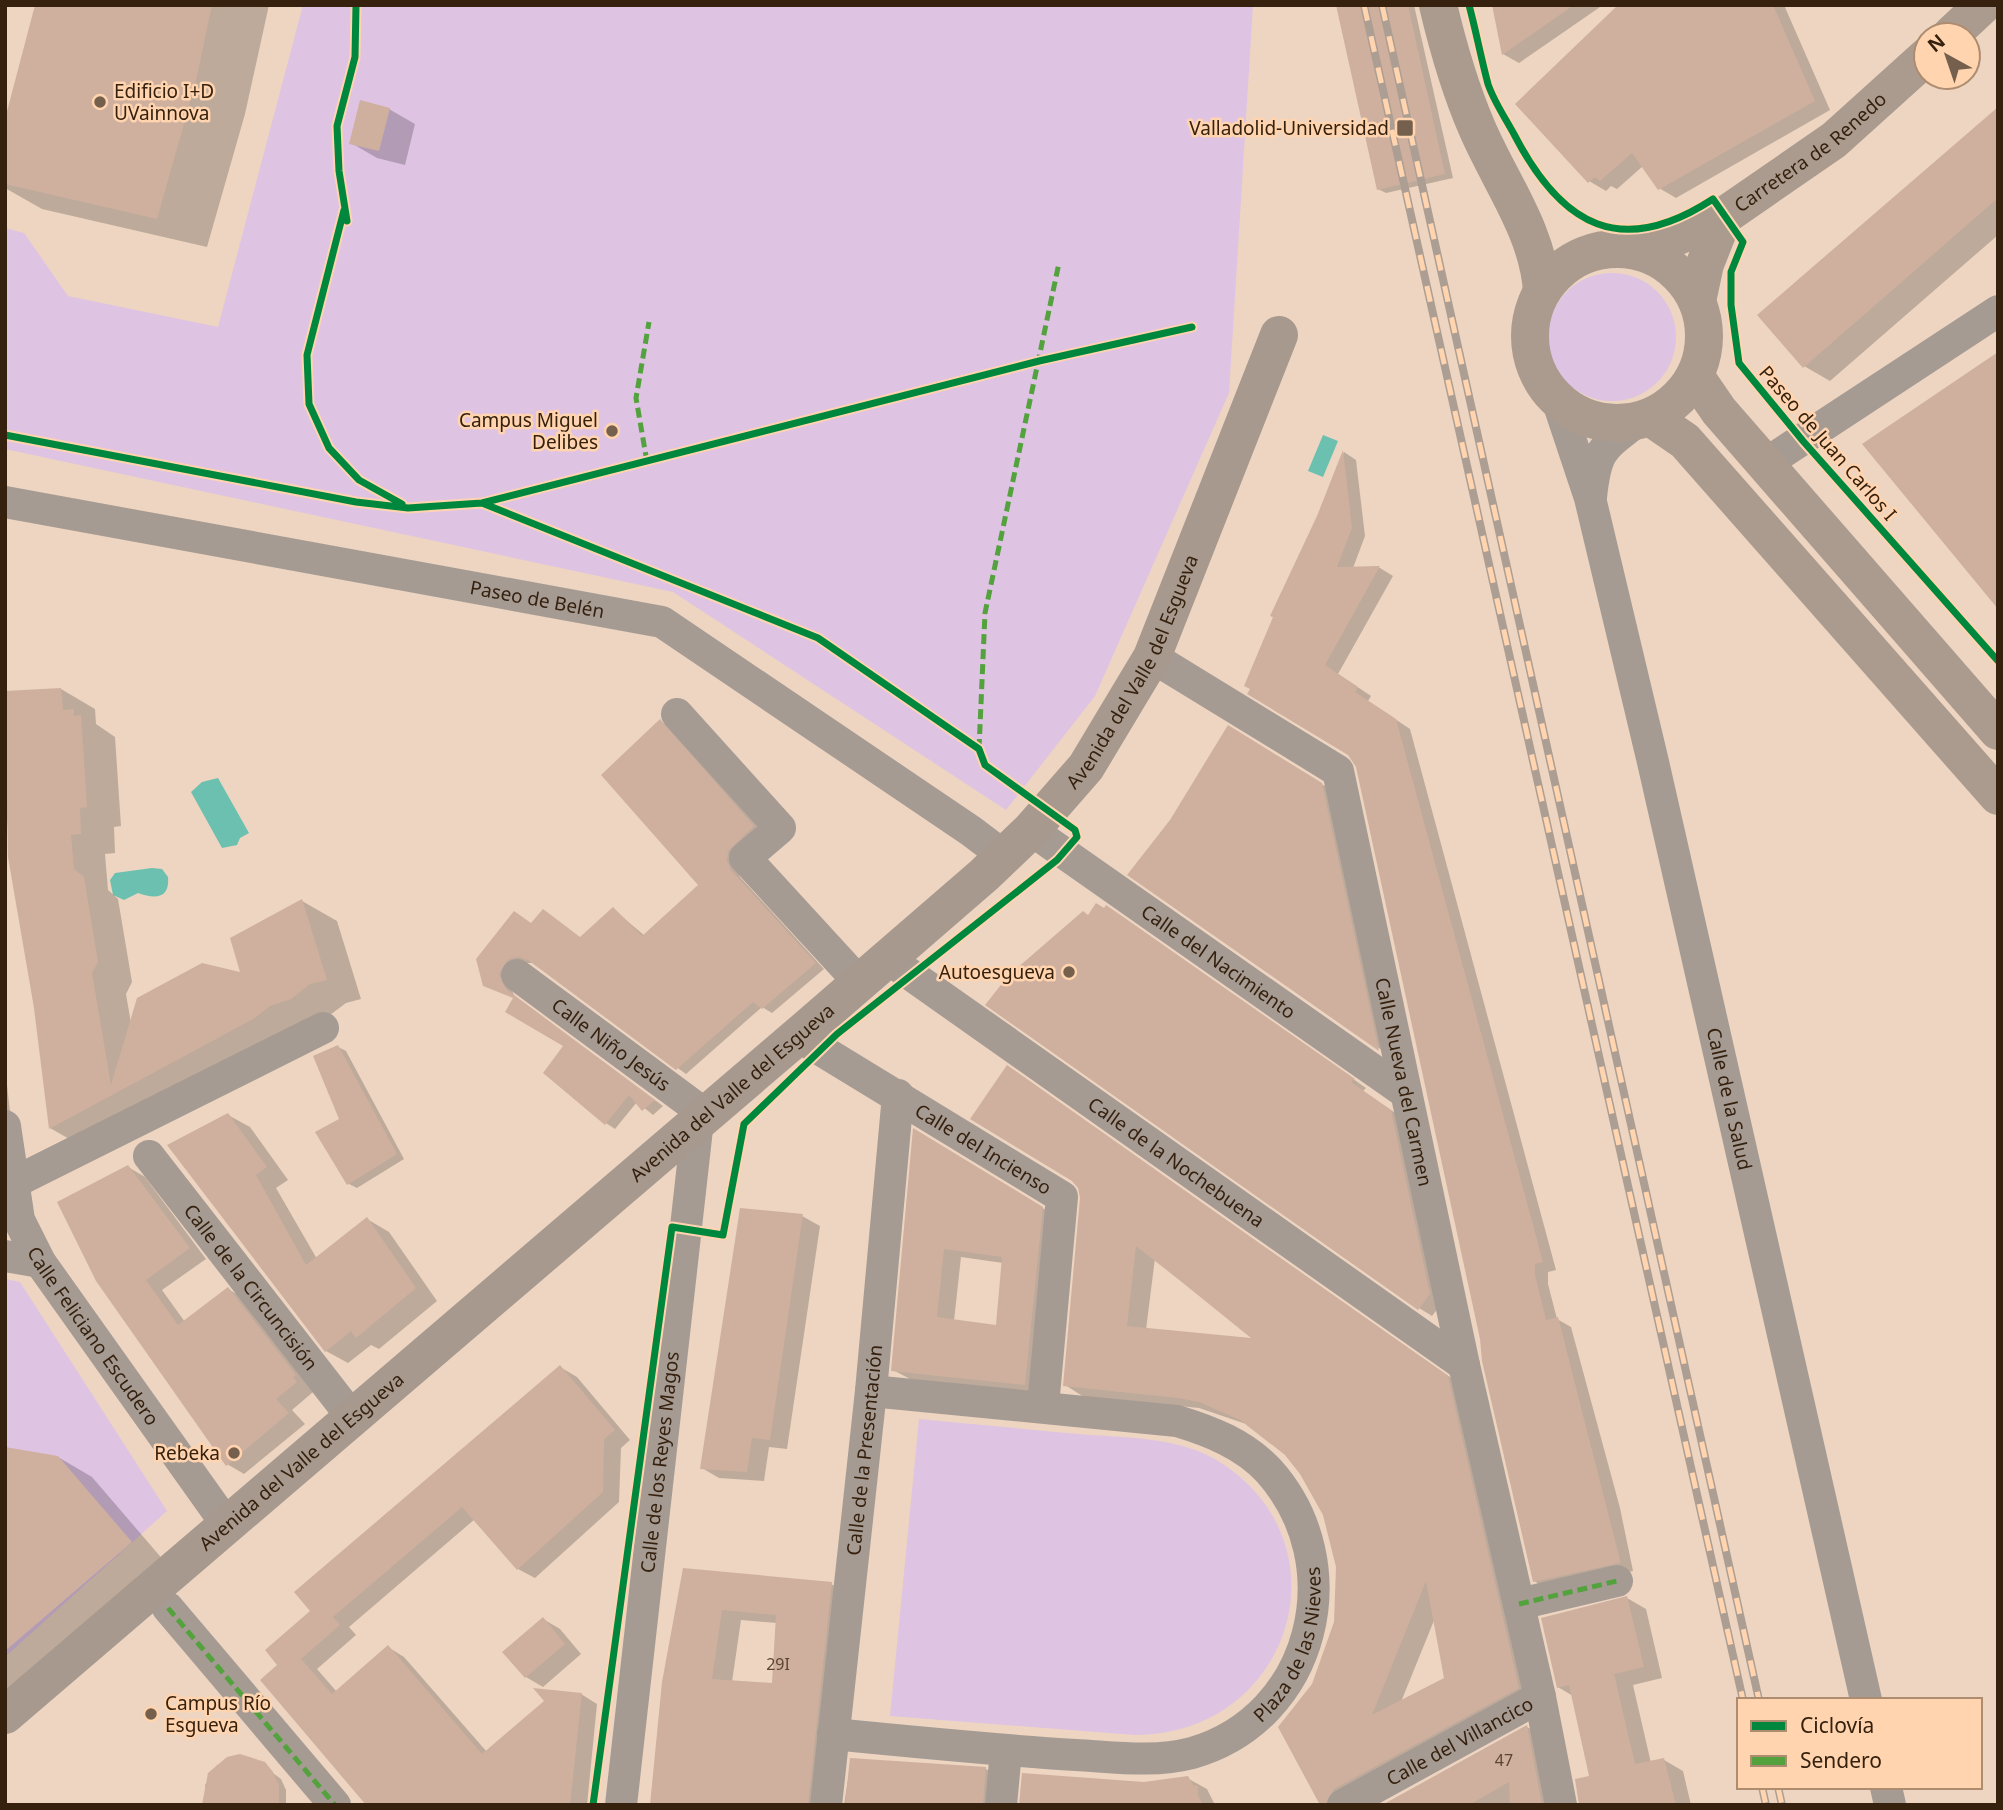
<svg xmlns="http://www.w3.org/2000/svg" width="2003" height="1810" font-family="'Noto Sans',sans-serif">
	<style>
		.green { fill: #dfc3e3 }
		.water { fill: #6cc0af }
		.shadow { fill: #0003; fill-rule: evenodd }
		.building { fill: #cfb09f; fill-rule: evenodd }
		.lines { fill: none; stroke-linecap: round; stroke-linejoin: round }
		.street { stroke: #a69b93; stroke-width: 32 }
		.secondary { stroke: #a7998e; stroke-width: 38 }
		.primary { stroke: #ab9b8e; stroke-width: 38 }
		.rail-casing { stroke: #ac9e93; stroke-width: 8 }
		.rail { stroke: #ffd4af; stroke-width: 5; stroke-dasharray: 16; stroke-linecap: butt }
		.quiet { stroke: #53a23e; stroke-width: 5; stroke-dasharray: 10 5; stroke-linecap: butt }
		.cycleway-casing { stroke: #ffd4af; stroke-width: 11 }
		.cycleway { stroke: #00873e; stroke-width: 7 }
		.poi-dot { fill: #75604d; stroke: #ffd4af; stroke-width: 2.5 }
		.labels { text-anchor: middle; stroke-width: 5; stroke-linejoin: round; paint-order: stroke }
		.number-label { font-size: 16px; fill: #5c4532 }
		.poi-label { font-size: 19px; fill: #35210e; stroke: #ffd4af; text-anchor: end }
		.street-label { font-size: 19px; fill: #35210e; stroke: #ffd4af }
	</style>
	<rect width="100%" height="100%" fill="#edd5c1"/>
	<path class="green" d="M303 5H1253L1229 393 1095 696 1006 810 673 592 5 449V228L24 233 68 296 218 327Z
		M1548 337a64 64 0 1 1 128 0a64 64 0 1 1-128 0Z
		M5 1279 20 1282 167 1511 5 1657Z
		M919 1419C972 1424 1025 1429 1078 1434 1124 1438 1177 1436 1218 1461 1351 1543 1291 1735 1135 1735L890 1716Z"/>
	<path class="water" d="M1323 435 1338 441 1323 477 1308 471Z
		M218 778 249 833 240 838 237 845 222 848 191 792 202 782Z
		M152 868 162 869 168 877C170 899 155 899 138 893L124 900 113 895 110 880 115 873Z"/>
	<path class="shadow" d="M36 5H269L245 114 207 247 42 209 5 188V126Z
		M1337 5H1414L1453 178 1386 193 1378 189Z
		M1493 5H1603L1519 63 1503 54Z
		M1621 5H1784L1830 110 1676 198 1659 188 1643 166 1617 189 1611 186 1606 191 1589 181Z
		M389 109 415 124 405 165 377 158 351 143Z
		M1998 109V235L1830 381 1804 366Z
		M1344 452 1356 460 1365 536 1353 568H1380L1393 576 1338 674 1371 696 1368 701 1410 729 1556 1270 1548 1272V1284L1557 1319 1571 1327 1620 1508 1633 1571 1548 1589 1534 1581 1357 766 1349 754 1249 693Z
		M61 689 95 709 96 724 115 737 121 826 114 827 115 853 105 854 108 890 118 899 132 982 126 994 131 1023 242 974 302 901 337 921 361 999 346 1003 326 1018 85 1148 50 1128 36 1008 10 857 5 789V693Z
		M660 721 669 727 762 832 736 868 740 877 824 969 772 1013 762 1007 686 1074 535 963H519L507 980 515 997 663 1106 653 1115 637 1102 615 1129 606 1123 566 1045 515 998 484 984 532 924 581 938 613 909 645 936 701 885Z
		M1228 727 1333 791 1389 1055 1130 875 1171 821Z
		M1105 910 1120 915 1366 1088 1363 1091 1404 1119 1443 1302 1432 1316 1419 1308 1089 916Z
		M338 1047 346 1051 404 1159 357 1188 349 1184Z
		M1008 1068 1467 1389 1537 1698 1350 1805H1322L1313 1685 1336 1623 1337 1566 1324 1514 1302 1473 1286 1454 1249 1425 1199 1408 1084 1397 1065 1385 1082 1198 1080 1187ZM1155 1258 1256 1340 1146 1330ZM1435 1618 1446 1679 1401 1702Z
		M5 1084 7 1085 19 1191 5 1188Z
		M228 1115 250 1127 288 1180 276 1188 317 1259 367 1219 389 1232 437 1301 379 1349 371 1345 348 1363 326 1351Z
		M931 1140 1059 1218 1043 1392 981 1389 910 1379 893 1370ZM961 1257 1003 1263 998 1327 954 1321Z
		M128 1167 145 1177 206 1259 162 1290 185 1322 228 1289 245 1299 313 1392 292 1410 305 1424 244 1474 227 1464 97 1281Z
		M802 1216 820 1226 787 1449 769 1447 764 1481 719 1478 702 1468Z
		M560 1367 577 1377 630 1440 621 1448 619 1502 535 1578 518 1569 475 1519 349 1627 356 1635 317 1669 337 1692 388 1647 404 1657 487 1752 581 1694 597 1704 587 1805H368L280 1665 312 1611Z
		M5 1448 58 1457 92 1477 165 1562 5 1701Z
		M685 1570 831 1584 850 1595 828 1805H651ZM741 1620 777 1623 773 1685 732 1682Z
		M1627 1598 1646 1609 1662 1678 1633 1685 1651 1763 1664 1760 1683 1771 1691 1805H1580L1591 1777 1573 1696 1558 1687Z
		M543 1619 560 1629 581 1654 543 1687 526 1677Z
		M1527 1727 1546 1738 1559 1805H1385Z
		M240 1756 252 1758 281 1779 286 1790V1805H208L205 1785 217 1765Z
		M851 1760 986 1769 1005 1780 1004 1805H844Z
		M1187 1778 1207 1789 1215 1805H1020Z"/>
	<path class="building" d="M35 5H212L195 85 157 219 5 184V119Z
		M1336 5H1408L1445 174 1377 190Z
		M1492 5H1574L1502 55Z
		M1618 5H1773L1815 101 1658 190 1632 153 1600 181 1595 177 1588 183 1515 104Z
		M360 100 390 108 379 151 349 144Z
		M1998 107V198L1803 368 1757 315Z
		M1998 352V609L1862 444Z
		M1343 450 1352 528 1337 567 1380 566 1325 665 1358 687 1355 692 1396 719 1543 1262 1535 1264V1275L1546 1320 1558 1317 1620 1560V1563L1533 1582 1482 1361 1480 1339 1356 767 1348 755 1247 694 1250 689 1244 686 1273 617 1270 616 1317 516Z
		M61 688 63 710 74 709V716L81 715 87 807 80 808 81 834 71 835 74 869 84 877 98 962 92 973 111 1085 137 998 202 963 240 972 230 938 302 899 327 980 310 984 291 999 270 1006 255 1018 49 1129 34 1008 8 857 5 691Z
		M660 719 754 826 728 851 727 861 731 870 816 963 762 1009 753 1002 676 1070 528 960 518 957 509 959 499 974 506 989 655 1100 642 1111 629 1095 605 1125 543 1073 563 1046 505 1012 513 998 483 986 476 959 514 911 531 923 543 909 580 937 613 907 642 936 698 885 601 775Z
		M1228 725 1322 783 1379 1051 1127 875 1170 820Z
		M1096 903 1104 908 1106 905 1355 1079 1351 1082 1391 1110 1430 1294 1418 1310 985 1005 1008 976 1083 911 1088 915Z
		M338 1045 397 1154 347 1185 315 1132 339 1119 313 1056Z
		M1007 1065 1448 1376 1519 1688 1334 1789 1325 1805H1320L1278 1727 1312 1684 1334 1622 1336 1567 1323 1515 1300 1474 1285 1455 1240 1420 1199 1402 1178 1398 1063 1386 1080 1198 1078 1188 1072 1181 970 1119ZM1136 1246 1183 1283 1251 1338 1127 1326ZM1426 1581 1444 1678 1372 1715Z
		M228 1113 267 1167 256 1175 306 1265 367 1217 416 1288 356 1338 351 1331 325 1352 167 1145Z
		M913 1128 1043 1207 1025 1385 891 1371ZM944 1249 1002 1257 996 1325 937 1317Z
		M128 1165 190 1248 146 1280 178 1325 228 1287 296 1375 293 1377 297 1382 276 1399 289 1413 226 1466 96 1281 57 1202Z
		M740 1208 803 1214 770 1440 752 1438 747 1472 700 1469Z
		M560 1365 615 1430 604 1439 603 1492 517 1570 462 1507 333 1617 340 1625 301 1659 332 1694 388 1645 482 1754 544 1701 533 1688 582 1693 570 1805H366L260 1680 277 1665 265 1650 310 1611 294 1592Z
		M5 1447 58 1456 132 1542 5 1651Z
		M683 1568 832 1582 808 1805H650L662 1682ZM722 1610 776 1615 772 1683 712 1679Z
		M1627 1596 1644 1667 1614 1674 1635 1764 1664 1758 1676 1805H1579L1575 1779 1589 1776 1569 1685 1557 1688 1541 1618Z
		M543 1617 565 1644 525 1678 502 1652Z
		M1527 1725 1542 1805H1510L1509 1782 1469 1805H1382Z
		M240 1754 265 1762 273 1772 279 1785V1805H202L208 1773 227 1757Z
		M850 1758 986 1767 983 1805H845Z
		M1022 1773 1144 1782 1188 1776 1193 1785 1198 1786V1795L1203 1805H1019Z"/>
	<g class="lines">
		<g class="street">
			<path id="s1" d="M1558 402 1590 498 1653 762 1866 1700"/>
			<path d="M1765 464 1998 311"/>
			<path d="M1591 497C1596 451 1601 449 1636 422"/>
			<path id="s2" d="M5 502 662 622 971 831 1004 856"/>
			<path id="s3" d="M1152 657 1338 771 1464 1365 1540 1697 1561 1805"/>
			<path d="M677 714 780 828 745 858 859 982"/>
			<path id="s4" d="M1031 830 1406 1093"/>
			<path id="s5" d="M887 958 1464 1365"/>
			<path id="s6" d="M517 975 705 1114"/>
			<path id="s7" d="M798 1036 1062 1197 1043 1406"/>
			<path id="s8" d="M5 1126 19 1220 40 1262 227 1525"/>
			<path id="s9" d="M149 1156 352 1417"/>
			<path d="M13 1183 323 1028"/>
			<path d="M5 1256 40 1262"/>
			<path d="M1519 1604 1617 1581"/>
			<path d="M168 1608 335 1805"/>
			<path id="s10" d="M833 1734C914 1742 995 1750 1076 1755 1114 1757 1154 1763 1192 1753 1315 1718 1352 1564 1269 1471 1244 1444 1210 1431 1177 1421L871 1391"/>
			<path d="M1886 1787 1890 1805"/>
			<path id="s11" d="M621 1805 698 1120"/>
			<path id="s12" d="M826 1805 871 1391 898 1095"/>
			<path d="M1001 1805 1006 1751"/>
			<path id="s13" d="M1343 1805 1540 1697"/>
		</g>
		<path class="secondary" id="s14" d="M5 1715 798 1036 984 875 1031 830 1086 767 1152 657 1279 335"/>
		<g class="primary">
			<path d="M1438 5C1448 47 1460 89 1477 128 1500 182 1538 231 1542 291"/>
			<path d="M1951 35 1983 5"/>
			<circle cx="1617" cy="336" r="87"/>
			<path id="s15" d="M1641 252 1724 216 1834 140 1926 57"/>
			<path d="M1697 301 1705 264 1724 216"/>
			<path d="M1695 376 1719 411 1998 731"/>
			<path d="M1650 417 1685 441 1998 796"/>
		</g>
		<defs>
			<path id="rail" d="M1364 5 1743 1700
				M1382 5 1759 1700
				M1762 1787 1766 1805
				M1778 1787 1782 1805"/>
		</defs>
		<use href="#rail" class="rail-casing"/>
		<use href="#rail" class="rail"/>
		<path class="quiet" d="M647 462 636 398 649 322
			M979 749 985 613 1059 263
			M1519 1604 1617 1581
			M168 1608 335 1805"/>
		<defs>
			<path id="cycleway" d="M1469 5C1476 31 1481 58 1488 84 1494 102 1506 119 1515 136 1562 226 1621 259 1713 199L1743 242 1731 272V305L1739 363 1803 441 1998 661
				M344 210 307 355 309 404 329 448 359 480 402 504
				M347 221 339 171 337 126 355 57 356 5
				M5 435 356 502 408 508 482 503 1039 361 1192 327
				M482 503 818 638 979 749 985 765 1075 830 1077 837 1057 860 837 1034 744 1124 723 1235 672 1227 593 1805"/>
		</defs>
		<use href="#cycleway" class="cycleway-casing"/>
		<use href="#cycleway" class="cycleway"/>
	</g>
	<g class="poi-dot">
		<circle cx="100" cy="102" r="7"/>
		<rect x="1396" y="119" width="18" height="18" rx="3.5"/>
		<circle cx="612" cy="431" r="7"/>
		<circle cx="1069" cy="972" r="7"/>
		<circle cx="234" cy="1453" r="7"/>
		<circle cx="151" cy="1714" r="7"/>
	</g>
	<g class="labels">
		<g class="number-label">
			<text x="778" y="1670">29I</text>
			<text x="1504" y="1766">47</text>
		</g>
		<g class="poi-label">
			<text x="114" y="98" text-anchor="start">Edificio I+D<tspan x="114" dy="22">UVainnova</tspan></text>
			<text x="1389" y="135">Valladolid-Universidad</text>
			<text x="598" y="427">Campus Miguel<tspan x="598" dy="22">Delibes</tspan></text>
			<text x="1055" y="979">Autoesgueva</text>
			<text x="220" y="1460">Rebeka</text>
			<text x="165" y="1710" text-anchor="start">Campus Río<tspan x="165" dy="22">Esgueva</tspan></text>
		</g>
		<g class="street-label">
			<text dy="7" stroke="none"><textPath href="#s15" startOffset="198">Carretera de Renedo</textPath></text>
			<text transform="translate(1828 443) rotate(49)" y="7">Paseo de Juan Carlos I</text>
			<text dy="7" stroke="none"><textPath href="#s2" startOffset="541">Paseo de Belén</textPath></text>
			<text dy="7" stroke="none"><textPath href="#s14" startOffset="1545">Avenida del Valle del Esgueva</textPath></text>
			<text dy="7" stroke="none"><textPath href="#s4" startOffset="229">Calle del Nacimiento</textPath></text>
			<text dy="7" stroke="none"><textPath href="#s6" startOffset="117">Calle Niño Jesús</textPath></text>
			<text dy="7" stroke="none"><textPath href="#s3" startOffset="536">Calle Nueva del Carmen</textPath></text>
			<text dy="7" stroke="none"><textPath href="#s14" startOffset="957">Avenida del Valle del Esgueva</textPath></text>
			<text dy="7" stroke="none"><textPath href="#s1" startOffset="718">Calle de la Salud</textPath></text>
			<text dy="7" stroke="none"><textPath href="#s7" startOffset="217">Calle del Incienso</textPath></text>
			<text dy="7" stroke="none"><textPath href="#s5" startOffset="354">Calle de la Nochebuena</textPath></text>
			<text dy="7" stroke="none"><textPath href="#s9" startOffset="166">Calle de la Circuncisión</textPath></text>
			<text dy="7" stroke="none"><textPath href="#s8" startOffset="233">Calle Feliciano Escudero</textPath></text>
			<text dy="7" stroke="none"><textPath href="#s12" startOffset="357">Calle de la Presentación</textPath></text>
			<text dy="7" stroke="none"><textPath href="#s14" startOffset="390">Avenida del Valle del Esgueva</textPath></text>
			<text dy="7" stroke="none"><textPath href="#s11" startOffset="345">Calle de los Reyes Magos</textPath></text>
			<text dy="7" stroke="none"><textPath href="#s10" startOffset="518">Plaza de las Nieves</textPath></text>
			<text dy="7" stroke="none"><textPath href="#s13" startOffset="133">Calle del Villancico</textPath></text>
		</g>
	</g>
	<rect width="2003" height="1810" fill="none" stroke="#35210e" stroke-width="14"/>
	<rect x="1737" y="1698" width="245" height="91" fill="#ffd4af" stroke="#ae8c6f" stroke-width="2"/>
	<rect x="1751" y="1721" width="35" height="10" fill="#00873e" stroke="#ae8c6f" stroke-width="2"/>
	<text x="1800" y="1733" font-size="21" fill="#35210e">Ciclovía</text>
	<rect x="1751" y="1756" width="35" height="10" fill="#53a23e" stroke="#ae8c6f" stroke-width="2"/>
	<text x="1800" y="1768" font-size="21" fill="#35210e">Sendero</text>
	<g transform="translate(1947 56) rotate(320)"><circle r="33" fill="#ffd4af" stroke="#ae8c6f" stroke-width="2"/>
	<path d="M0-5L12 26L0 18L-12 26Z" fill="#75604d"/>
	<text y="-10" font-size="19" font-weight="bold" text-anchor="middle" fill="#35210e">N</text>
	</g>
</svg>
